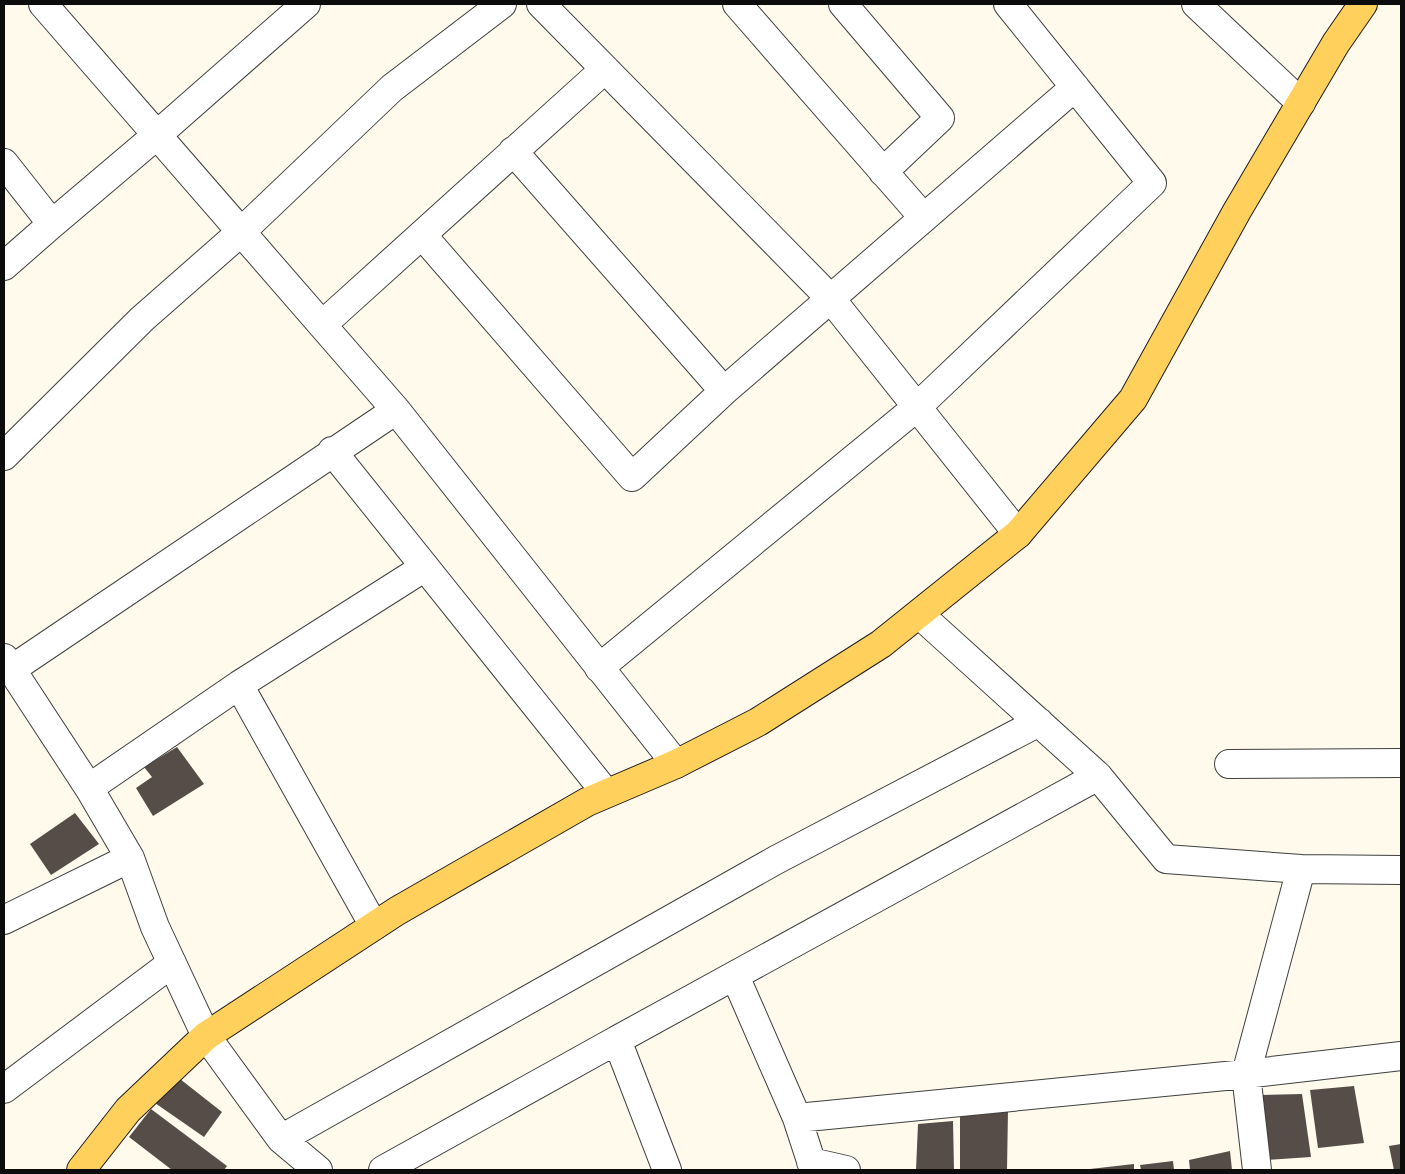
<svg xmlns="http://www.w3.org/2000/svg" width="1405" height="1174" font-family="'Times New Roman',serif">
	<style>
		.building { fill: #564d48 }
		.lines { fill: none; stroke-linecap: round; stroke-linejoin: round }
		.minor-casing { stroke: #3f3f3f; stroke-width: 30 }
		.major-casing { stroke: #1d1d1d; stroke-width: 30 }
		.minor { stroke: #fff; stroke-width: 28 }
		.major { stroke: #ffd15c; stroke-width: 28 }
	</style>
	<rect width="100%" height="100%" fill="#fffaec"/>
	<path class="building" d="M177 747 204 784 153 816 136 788 152 777 144 767Z
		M75 813 99 844 51 875 30 844Z
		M175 1075 222 1112 204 1137 155 1103Z
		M1354 1086 1364 1143 1318 1148 1310 1090Z
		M1302 1094 1311 1157 1266 1160 1259 1095Z
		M151 1109 227 1166 224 1170H172L129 1137Z
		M1008 1110 1007 1170H960V1116Z
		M953 1121 954 1170H916L918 1124Z
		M1401 1144V1170H1394L1389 1146Z
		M1230 1151 1232 1170H1190L1189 1160Z
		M1173 1161 1174 1170H1141L1140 1165Z
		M1134 1164V1170H1090V1169Z"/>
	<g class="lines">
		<defs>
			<path id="minor" d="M43 4 396 410 676 764
				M541 4 831 299 1018 534
				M737 4 924 218
				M843 4 940 118 883 172
				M1196 4 1301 103
				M513 151 724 391
				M4 163 52 224 4 266
				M52 224 157 135 306 4
				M422 235 632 477 724 391 1075 87
				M322 325 605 69
				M332 451 606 793
				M4 456 142 319 241 232 392 88 502 4
				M919 614 1098 776
				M4 658 89 788 130 858 155 927 206 1036 281 1139 318 1170
				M599 668 917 407 1152 183 1008 4
				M12 669 396 410
				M239 685 374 926
				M1229 764 1401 763
				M89 788 239 685 425 567
				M4 920 130 858
				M735 976 797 1118 814 1170
				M617 1040 1098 776 1166 859 1301 869 1401 870
				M4 1089 172 963
				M797 1118 1246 1074 1401 1056
				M281 1139 776 860 1039 722
				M811 1162 846 1170
				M383 1170 617 1040 667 1170
				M1257 1170 1246 1074 1301 869"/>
			<path id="major" d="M81 1170 128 1110 206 1036 397 911 587 802 676 764 758 722 881 644 1018 534 1133 399 1237 211 1336 43 1363 4"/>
		</defs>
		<use href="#minor" class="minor-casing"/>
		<use href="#major" class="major-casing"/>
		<use href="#minor" class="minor"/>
		<use href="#major" class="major"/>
	</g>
	<rect width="1405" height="1174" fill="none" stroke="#0c0c0c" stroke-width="10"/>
</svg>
